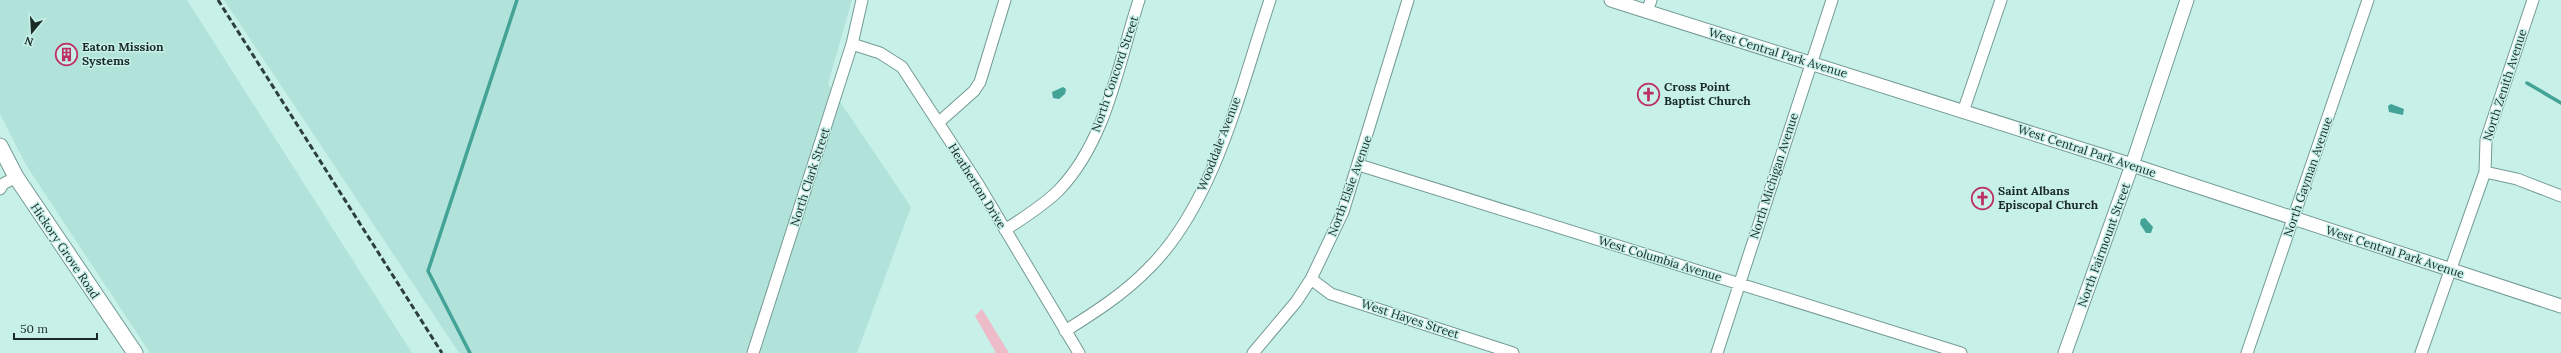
<svg xmlns="http://www.w3.org/2000/svg" width="2561" height="353" font-family="Lora,serif">
	<style>
		.built { fill: #b2e3db }
		.green { fill: #eebcc8 }
		.water { fill: #44a397 }
		.lines { fill: none; stroke-linecap: round; stroke-linejoin: round }
		.stream { stroke: #44a397; stroke-width: 3.5 }
		.minor-casing { stroke: #749b95; stroke-width: 13 }
		.tertiary-casing { stroke: #749b95; stroke-width: 15 }
		.secondary-casing { stroke: #749b95; stroke-width: 17 }
		.minor { stroke: #fff; stroke-width: 11 }
		.tertiary { stroke: #fff; stroke-width: 13 }
		.secondary { stroke: #fff; stroke-width: 15 }
		.rail { stroke: #2c3f3b; stroke-width: 3; stroke-dasharray: 6 3; stroke-linecap: butt }
		.labels { text-anchor: middle; stroke-width: 3; stroke-linejoin: round; paint-order: stroke }
		.poi-label { font-size: 12px; font-weight: bold; fill: #1a2a27; stroke: #c7f0e9; text-anchor: start }
		.street-label { font-size: 12px; fill: #1a2a27; stroke: #c7f0e9 }
	</style>
	<rect width="100%" height="100%" fill="#c7f0e9"/>
	<path class="built" d="M0 0H187L412 353H150L26 165 0 114Z
		M224 0H852L828 84 911 207 857 353H459Z"/>
	<path class="green" d="M982 309 1009 353H996L975 316Z"/>
	<path class="water" d="M1063 87 1066 89 1065 94 1059 99 1053 98 1052 92Z
		M2391 104 2404 109 2403 115 2389 112 2388 106Z
		M2145 218 2153 227 2151 233H2146L2140 224 2141 219Z"/>
	<g class="lines">
		<path class="stream" d="M2527 83 2561 103
			M470 353 428 271 517 0"/>
		<defs>
			<path id="minor" d="M1647 12 1651 0
				M852 44 880 53 902 67 978 184 1079 353
				M1963 112 2001 0
				M938 123 974 91 980 82 1005 0
				M1359 165 1961 353
				M2485 172 2517 179 2561 196
				M0 189 3 184 16 177
				M1005 230C1023 218 1043 206 1059 190 1107 140 1118 64 1139 0
				M1311 279 1331 294 1513 353
				M1065 331C1094 313 1125 293 1149 268 1215 203 1241 86 1270 0
				M753 353 852 44 862 0
				M1253 353 1296 302 1311 279 1343 212 1408 0
				M1717 353 1832 0
				M2247 353 2368 0
				M2421 353 2485 172 2486 140 2533 0"/>
			<path id="tertiary" d="M1611 0 2132 165 2561 306
				M2065 353 2132 165 2187 0"/>
			<path id="secondary" d="M0 146 16 177 135 353"/>
		</defs>
		<use href="#minor" class="minor-casing"/>
		<use href="#tertiary" class="tertiary-casing"/>
		<use href="#secondary" class="secondary-casing"/>
		<use href="#minor" class="minor"/>
		<use href="#tertiary" class="tertiary"/>
		<use href="#secondary" class="secondary"/>
		<path class="rail" d="M218 0 442 353"/>
	</g>
	<defs>
		<symbol id="building-ring" viewBox="-11 -11 22 22"><circle r="9.5" fill="#c7f0e9" stroke="#bc3066" stroke-width="1.5"/><path d="M-4-6H4V6H1V3H-1V6H-4ZM-2.5-4.3h1.7v1.8h-1.7ZM.8-4.3h1.7v1.8H.8ZM-2.5-1h1.7V.8h-1.7ZM.8-1h1.7V.8H.8Z" fill="#bc3066"/></symbol>
		<symbol id="church-ring" viewBox="-11 -11 22 22"><circle r="9.5" fill="#c7f0e9" stroke="#bc3066" stroke-width="1.5"/><path d="M-1.2-6h2.4v3.5h3.3v2.4h-3.3V6h-2.4V-.1h-3.3v-2.4h3.3Z" fill="#bc3066"/></symbol>
	</defs>
	<g fill-rule="evenodd">
		<use href="#building-ring" x="54" y="42" width="25" height="25"/>
		<use href="#church-ring" x="1636" y="82" width="25" height="25"/>
		<use href="#church-ring" x="1970" y="186" width="25" height="25"/>
	</g>
	<g class="labels">
		<g class="poi-label">
			<text x="82" y="51">Eaton Mission<tspan x="82" dy="14">Systems</tspan></text>
			<text x="1664" y="91">Cross Point<tspan x="1664" dy="14">Baptist Church</tspan></text>
			<text x="1998" y="195">Saint Albans<tspan x="1998" dy="14">Episcopal Church</tspan></text>
		</g>
		<g class="street-label">
			<text transform="translate(1778 53) rotate(17)" y="4">West Central Park Avenue</text>
			<text transform="translate(1115 74) rotate(-71)" y="4">North Concord Street</text>
			<text transform="translate(2505 85) rotate(-72)" y="4">North Zenith Avenue</text>
			<text transform="translate(1219 144) rotate(-69)" y="4">Wooddale Avenue</text>
			<text transform="translate(2087 151) rotate(18)" y="4">West Central Park Avenue</text>
			<text transform="translate(1774 176) rotate(-72)" y="4">North Michigan Avenue</text>
			<text transform="translate(810 177) rotate(-72)" y="4">North Clark Street</text>
			<text transform="translate(2308 177) rotate(-71)" y="4">North Gayman Avenue</text>
			<text transform="translate(977 186) rotate(58)" y="4">Heatherton Drive</text>
			<text transform="translate(1350 186) rotate(-70)" y="4">North Elsie Avenue</text>
			<text transform="translate(2104 245) rotate(-70)" y="4">North Fairmount Street</text>
			<text transform="translate(65 251) rotate(56)" y="4">Hickory Grove Road</text>
			<text transform="translate(2395 252) rotate(18)" y="4">West Central Park Avenue</text>
			<text transform="translate(1660 259) rotate(17)" y="4">West Columbia Avenue</text>
			<text transform="translate(1410 319) rotate(18)" y="4">West Hayes Street</text>
		</g>
	</g>
	<g transform="translate(32 32) rotate(198)" stroke="#c7f0e9" stroke-width="3" paint-order="stroke">
	<path d="M0-3L7 15L0 10L-7 15Z" fill="#1a2a27"/>
	<text y="-6" font-size="11" font-weight="bold" text-anchor="middle" fill="#1a2a27">N</text>
	</g>
	<path d="M14 333v6h83v-6" fill="none" stroke="#1a2a27" stroke-width="2"/>
	<text x="20" y="333" font-size="12" fill="#1a2a27" stroke="#c7f0e9" stroke-width="3" paint-order="stroke">50 m</text>
</svg>
